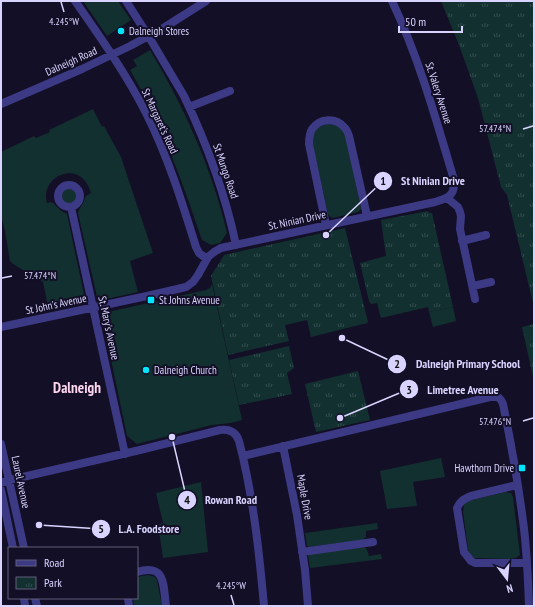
<svg xmlns="http://www.w3.org/2000/svg" width="535" height="607" font-family="'PT Sans Narrow',sans-serif">
	<style>
		.grass { fill: #12302f }
		.park { fill: url(#park-tufts) }
		.lines { fill: none; stroke-linecap: round; stroke-linejoin: round }
		.minor { stroke: #3d3a85; stroke-width: 8 }
		.ticks { fill: none; stroke: #d9d4ff; stroke-width: 1.5 }
		.poi-dot { fill: #00e5ff; stroke: #130f26; stroke-width: 1.5 }
		.labels { text-anchor: middle; stroke-width: 4; stroke-linejoin: round; paint-order: stroke }
		.poi-label { font-size: 11px; fill: #d9d4ff; stroke: #130f26; text-anchor: start }
		.street-label { font-size: 11px; fill: #d9d4ff; stroke: #130f26 }
		.district-label { font-size: 15px; font-weight: bold; fill: #ffd6f0; stroke: #130f26 }
		.ticks-label { font-size: 10px; text-anchor: middle; fill: #d9d4ff; stroke: #130f26; stroke-width: 4; stroke-linejoin: round; paint-order: stroke }
		.leader { fill: none; stroke: #d9d4ff; stroke-width: 1.5 }
		.callout-dot { fill: #d9d4ff; stroke: #130f26; stroke-width: 1.5 }
		.mark-label { font-size: 12px; text-anchor: middle; font-weight: bold; fill: #111 }
		.callout-label { font-size: 12px; text-anchor: middle; font-weight: bold; fill: #d9d4ff; stroke: #130f26; stroke-width: 4; stroke-linejoin: round; paint-order: stroke }
	</style>
	<defs>
		<pattern id="park-tufts" width="24" height="20" patternUnits="userSpaceOnUse"><rect width="24" height="20" fill="#12302f"/><path d="M3 7l-1-3M5 7V3M7 7l1-3M15 17l-1-3M17 17v-4M19 17l1-3" fill="none" stroke="#344d4e"/></pattern>
	</defs>
	<rect width="100%" height="100%" fill="#130f26"/>
	<path class="grass" d="M83 1H118L131 20 107 36Z
		M150 50C184 107 212 168 227 233L220 243 211 245 202 240C182 181 162 124 130 70L137 66 133 60Z
		M93 109 102 127 104 126 121 157 153 253 130 261 138 292 102 300 97 297 78 213 79 210 84 201 86 196 91 193C81 157 39 176 47 203 53 201 54 204 58 208 61 211 64 212 67 214L85 299 83 303 80 304 49 311 43 282 13 264 10 261 5 231 1 215V152L34 136 36 138 50 132 49 130Z
		M328 124C340 125 342 128 346 138L361 209 358 212 333 218 329 216 328 214 313 146C312 132 314 128 328 124Z
		M61 196a8 8 0 1 1 16 0a8 8 0 1 1-16 0Z
		M212 284 242 420 231 423 212 425 137 444 127 436 103 321 108 312 206 290 210 288Z
		M453 307 456 321 433 327 429 312Z
		M441 458 445 477 413 482 417 506 387 509 380 471Z
		M201 482 208 552 163 558 158 524 163 523 156 493Z
		M505 492 511 493 513 497 520 555 516 558 509 559 474 558 471 556 468 549 463 512 464 505 465 503 472 500Z
		M377 523 378 529 366 531V537L362 540 309 547 307 546 305 533Z
		M365 547 367 550 369 556 381 554 382 559 310 568 308 555 309 554Z
		M149 575 155 577 157 580 162 606H134L133 598H137V578L141 576Z"/>
	<path class="park" d="M441 1H534V307L507 195 501 187 478 98 459 45Z
		M428 211 429 213H432L453 307 429 312 428 307 381 318 377 303 371 304 369 301 360 263 386 256 381 220Z
		M345 228 368 322 367 323 311 337 307 320 285 325 289 341 228 355 211 276 224 255Z
		M534 324V381L522 327Z
		M289 346 294 368 287 373 292 394 239 405 229 360Z
		M358 371 370 420 316 432 305 384Z"/>
	<g class="lines">
		<path class="minor" d="M75 1C101 38 127 75 147 115 168 157 182 202 196 247L199 253 207 259
			M126 1 149 37 184 96C207 144 225 193 236 245
			M1 104 82 69 130 46 165 27 206 1
			M189 107 230 91
			M58 196a11 11 0 1 1 22 0a11 11 0 1 1-22 0Z
			M447 198 458 207 460 212 461 216 460 229 475 299
			M71 207 125 454
			M326 225 309 144C309 139 309 134 312 129 320 118 336 117 345 128 347 130 348 133 349 136L367 216
			M462 241 486 235
			M473 286 491 282
			M1 327 147 296 186 287 193 282 198 275 208 257 214 252 221 248 435 202C449 198 455 195 454 180 436 119 419 58 392 1
			M1 444 24 548
			M283 446 297 515 305 570 308 606
			M243 456 490 397H498L501 400 503 404C511 443 518 482 523 521 527 549 528 578 529 606
			M1 482 140 450 220 430C229 429 236 432 239 441 253 495 259 550 264 606
			M517 485 471 496C464 499 460 501 457 508L464 552 471 561 475 563H527
			M1 490 13 548
			M302 552 373 542
			M137 572C166 563 163 585 166 606
			M24 598 25 606
			M35 598 37 606
			M128 598 129 606"/>
	</g>
	<path class="ticks" d="M61 2 64 12M523 129 533 126M2 278 12 276M523 421 533 418M231 595 234 605"/>
	<g class="poi-dot">
		<circle cx="121" cy="31" r="4"/>
		<rect x="147" y="296" width="8" height="8" rx="2"/>
		<circle cx="146" cy="370" r="4"/>
		<rect x="518" y="464" width="8" height="8" rx="2"/>
	</g>
	<g class="labels">
		<g class="poi-label">
			<text x="129" y="35">Dalneigh Stores</text>
			<text x="159" y="304">St Johns Avenue</text>
			<text x="154" y="374">Dalneigh Church</text>
			<text x="514" y="472" text-anchor="end">Hawthorn Drive</text>
		</g>
		<g class="street-label">
			<text transform="translate(71 61) rotate(-24)" y="4">Dalneigh Road</text>
			<text transform="translate(439 93) rotate(72)" y="4">St. Valery Avenue</text>
			<text transform="translate(160 121) rotate(65)" y="4">St Margaret's Road</text>
			<text transform="translate(226 171) rotate(71)" y="4">St Mungo Road</text>
			<text transform="translate(297 220) rotate(-12)" y="4">St. Ninian Drive</text>
			<text transform="translate(56 304) rotate(-12)" y="4">St John's Avenue</text>
			<text transform="translate(109 328) rotate(78)" y="4">St. Mary's Avenue</text>
			<text transform="translate(21 482) rotate(78)" y="4">Laurel Avenue</text>
			<text transform="translate(305 497) rotate(80)" y="4">Maple Drive</text>
		</g>
		<g class="district-label">
			<text x="77" y="393">Dalneigh</text>
		</g>
	</g>
	<g class="ticks-label">
		<text x="64" y="25">4.245°W</text>
		<text x="495" y="132">57.474°N</text>
		<text x="40" y="279">57.474°N</text>
		<text x="495" y="425">57.476°N</text>
		<text x="231" y="589">4.245°W</text>
	</g>
	<path class="leader" d="M326 235L383 181M342 338L397 364M340 418L409 389M172 437L187 500M39 525L101 529"/>
	<g class="callout-dot">
		<circle cx="326" cy="235" r="4"/>
		<circle cx="342" cy="338" r="4"/>
		<circle cx="340" cy="418" r="4"/>
		<circle cx="172" cy="437" r="4"/>
		<circle cx="39" cy="525" r="4"/>
		<circle cx="383" cy="181" r="10"/>
		<circle cx="397" cy="364" r="10"/>
		<circle cx="409" cy="389" r="10"/>
		<circle cx="187" cy="500" r="10"/>
		<circle cx="101" cy="529" r="10"/>
	</g>
	<g class="mark-label">
		<text x="383" y="185">1</text>
		<text x="397" y="368">2</text>
		<text x="409" y="394">3</text>
		<text x="187" y="504">4</text>
		<text x="101" y="533">5</text>
	</g>
	<g class="callout-label">
		<text x="433" y="185">St Ninian Drive</text>
		<text x="468" y="368">Dalneigh Primary School</text>
		<text x="463" y="394">Limetree Avenue</text>
		<text x="231" y="504">Rowan Road</text>
		<text x="149" y="533">L.A. Foodstore</text>
	</g>
	<rect width="535" height="607" fill="none" stroke="#d9d4ff" stroke-width="4"/>
	<rect x="8" y="547" width="130" height="52" fill="#130f26" stroke="#625e7d"/>
	<rect x="16" y="560" width="20" height="6" fill="#3d3a85" stroke="#625e7d"/>
	<text x="44" y="567" font-size="12" fill="#d9d4ff">Road</text>
	<rect x="16" y="577" width="20" height="12" fill="url(#park-tufts)" stroke="#625e7d"/>
	<text x="44" y="587" font-size="12" fill="#d9d4ff">Park</text>
	<g transform="translate(507 579) rotate(164)" stroke="#130f26" stroke-width="3" paint-order="stroke">
	<path d="M0-3L7 15L0 10L-7 15Z" fill="#d9d4ff"/>
	<text y="-6" font-size="11" font-weight="bold" text-anchor="middle" fill="#d9d4ff">N</text>
	</g>
	<path d="M399 26v6h63v-6" fill="none" stroke="#d9d4ff" stroke-width="2"/>
	<text x="405" y="26" font-size="12" fill="#d9d4ff" stroke="#130f26" stroke-width="3" paint-order="stroke">50 m</text>
</svg>
